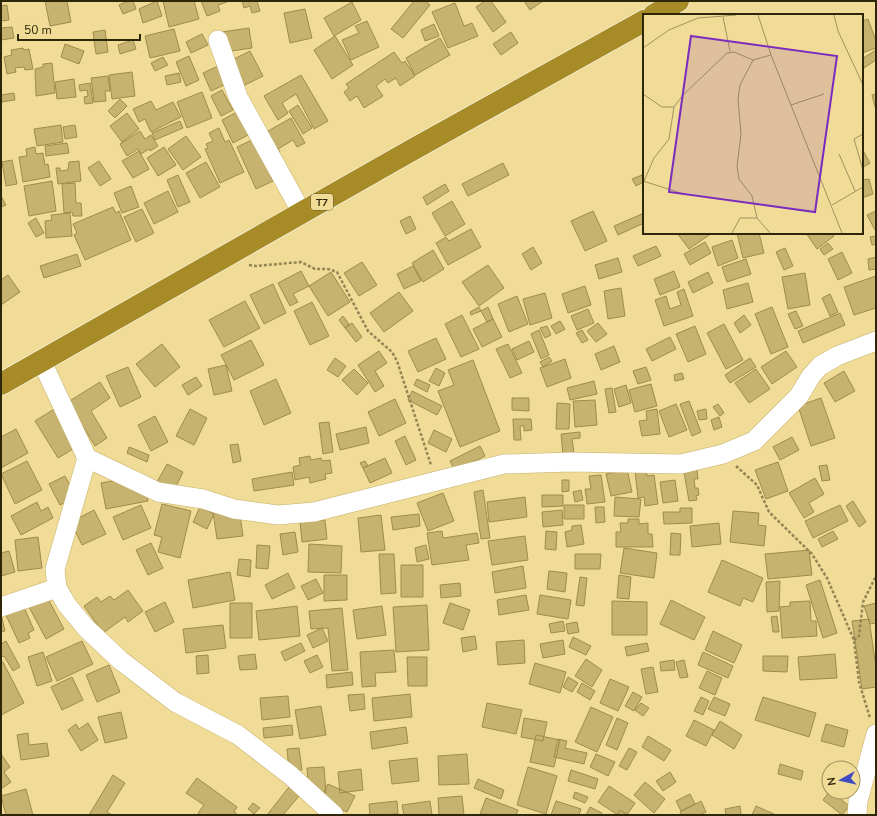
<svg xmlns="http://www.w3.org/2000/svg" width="877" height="816" font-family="'Nunito Sans',sans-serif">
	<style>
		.building { fill: #c7b370; stroke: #a08c4a }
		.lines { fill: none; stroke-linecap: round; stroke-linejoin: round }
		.minor-casing { stroke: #c4b06d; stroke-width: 20 }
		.highway-casing { stroke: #fff; stroke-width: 23 }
		.path { stroke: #948654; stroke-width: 2.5; stroke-dasharray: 3 2; stroke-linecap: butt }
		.minor { stroke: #fff; stroke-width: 19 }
		.highway { stroke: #a68b27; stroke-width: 22 }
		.labels { text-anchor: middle; stroke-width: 3; stroke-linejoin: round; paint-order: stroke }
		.shield { fill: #f0db97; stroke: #685c34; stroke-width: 1 }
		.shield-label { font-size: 10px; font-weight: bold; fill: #2e2609 }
		.inset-road { fill: none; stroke: #a2935e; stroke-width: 1 }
		.view { fill: #7b2cbf; fill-opacity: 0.15; stroke: #7b2cbf; stroke-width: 2 }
		.inset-edge { fill: none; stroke: #2e2609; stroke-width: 2 }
	</style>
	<rect width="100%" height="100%" fill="#f0db97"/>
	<path class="building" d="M45 1H67L71 22 50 26Z
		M128 1H133L136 9 123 14 119 5Z
		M157 1 162 16 143 23 139 9Z
		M163 1H194L199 19 169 27Z
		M201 1H226L227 2 218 5 220 11 207 16Z
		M242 1H257L260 11 252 13 250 6 244 8Z
		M414 1H425L430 5 403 38 391 29Z
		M485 1H491L506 22 493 32 476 7Z
		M524 1H543L530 10Z
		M352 2 361 20 334 36 324 18Z
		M455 3 464 26 472 23 478 36 448 48 432 12Z
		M7 5 9 20 1 21V6Z
		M305 9 312 38 290 43 284 13Z
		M868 19 876 41V48L862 53V21Z
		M367 21 379 47 351 60 342 40 359 33 355 26Z
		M434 24 439 36 425 41 421 30Z
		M12 27 14 38 1 40V28Z
		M249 28 252 48 225 52 222 32Z
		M174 29 180 51 150 58 145 36Z
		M105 30 108 52 96 54 93 32Z
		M511 32 518 43 501 55 493 44Z
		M202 34 208 45 191 53 186 42Z
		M335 36 353 65 332 79 314 50Z
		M440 38 450 55 415 75 406 58Z
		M133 40 136 49 120 54 118 45Z
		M65 44 84 51 79 64 61 57Z
		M23 48 24 50 29 49 33 69 25 70 24 67 15 68 16 72 7 74 4 57 12 55 11 50Z
		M876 50V60L864 68 862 59Z
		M250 51 263 76 241 87 228 62Z
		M394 52 402 63 405 61 415 76 400 86 396 78 388 83 385 79 376 86 383 96 364 108 357 96 350 101 344 92 349 88 346 84Z
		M189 56 199 80 186 86 176 62Z
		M163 57 168 65 155 71 151 63Z
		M52 63 55 93 36 96 35 69 43 67V64Z
		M218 66 226 84 211 91 203 73Z
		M132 72 135 96 112 99 109 75Z
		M179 73 181 82 167 85 165 76Z
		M301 75 328 121 314 129 296 94 282 103 288 113 278 120 264 96Z
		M108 76 110 91H105L106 101 94 102 91 78Z
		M74 79 76 97 57 99 55 82Z
		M90 83 93 103 85 104 84 97 88 96 87 90 80 91 79 85Z
		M222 90 233 110 221 116 211 96Z
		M202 92 212 118 187 128 177 102Z
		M14 93 15 100 1 102V95Z
		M876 94V107H875L872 95Z
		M120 99 127 106 115 118 108 111Z
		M151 101 156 110 173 102 181 117 151 132 145 119 139 122 133 109Z
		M298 105 312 128 303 134 289 111Z
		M237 112 248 135 233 143 222 120Z
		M127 113 139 129 122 142 110 126Z
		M291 118 305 143 297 147 293 140 278 149 280 152 273 156 261 135Z
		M180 121 183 128 155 140 152 133Z
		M61 125 63 142 37 146 34 129Z
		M75 125 77 137 65 139 63 127Z
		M219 128 225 142 229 140 244 172 220 183 205 149 208 148 206 144 213 141 209 133Z
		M140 131 145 139 151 135 158 146 150 151 149 149 141 154 138 149 127 156 120 144Z
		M186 136 201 157 183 170 168 149Z
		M254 139 273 181 256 189 237 147Z
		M67 143 69 153 46 156 45 146Z
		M35 147 36 154 43 153 45 165 48 164 50 177 23 182 19 157 27 156 26 149Z
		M164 147 176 165 158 176 147 158Z
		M862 149 870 163 862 168Z
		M139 151 149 169 133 178 122 161Z
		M12 160 17 184 6 186 2 162Z
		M79 161 81 181 58 184 56 168H60V171L68 170 69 162Z
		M99 161 111 179 100 186 88 168Z
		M206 162 220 187 200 198 186 173Z
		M503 163 509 175 468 196 462 184Z
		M178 175 190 202 178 207 167 180Z
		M642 175 644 182 636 186 632 179Z
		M869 179 873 194 862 198V180Z
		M52 181 56 211 29 216 24 186Z
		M75 183 76 203H81L82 216H73L72 212 64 213 62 184Z
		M445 184 449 191 427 205 423 197Z
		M131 186 139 207 122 213 114 193Z
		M168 191 178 212 154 224 144 203Z
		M1 196 6 205 1 207Z
		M452 201 465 224 445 236 432 213Z
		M113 207 116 213 119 211 131 240 85 260 74 235 77 233 73 224Z
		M142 209 154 233 136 242 124 217Z
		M593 211 607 241 585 251 571 221Z
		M876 211V230H875L867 215Z
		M70 213 72 236 46 238 45 221 52 220 51 215Z
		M642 214 644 223 618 235 614 226Z
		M410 216 416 229 406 234 400 221Z
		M36 218 44 233 36 237 28 223Z
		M471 229 481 247 448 265 436 243 446 237 449 241Z
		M677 233H712L689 249Z
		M737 233H759L764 253 743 258Z
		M806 233H832L834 236 817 249Z
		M876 236V244L872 245 870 237Z
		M732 240 738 258 718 266 712 247Z
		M705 242 711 253 690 265 684 254Z
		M828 243 833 249 824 255 820 249Z
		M656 246 661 256 638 266 633 256Z
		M533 247 542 263 531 270 522 254Z
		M785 248 793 266 784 270 776 252Z
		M433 250 444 269 423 282 412 263Z
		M842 252 852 273 838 280 828 259Z
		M77 254 81 266 44 278 40 266Z
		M876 257V269L869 270 868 259Z
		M618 258 622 272 599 279 595 265Z
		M746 259 751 274 727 282 722 267Z
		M362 262 377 285 359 296 344 273Z
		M488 265 504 288 479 306 462 282Z
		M413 266 421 281 404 289 397 274Z
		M301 271 309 286 293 294 298 302 290 306 278 283Z
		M674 271 680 287 660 295 654 279Z
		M331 272 350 302 328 316 309 286Z
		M708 272 713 283 693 293 688 282Z
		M805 273 810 305 788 309 782 277Z
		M8 275 20 292 1 305V280Z
		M876 276V308L854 315 844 287Z
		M748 283 753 302 727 309 723 290Z
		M273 284 286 313 264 324 250 295Z
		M585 286 591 305 568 313 562 294Z
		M621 288 625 316 608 319 604 291Z
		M684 289 693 316 664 326 655 300 666 296 670 309 681 305 677 292Z
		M399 292 413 311 384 332 370 313Z
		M545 293 552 318 530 325 523 299Z
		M830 294 838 312 830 316 822 298Z
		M517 296 528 324 509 332 498 304Z
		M245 301 260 328 224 347 209 320Z
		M312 302 329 336 310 345 294 311Z
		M479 307 481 311 471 315 470 312Z
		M488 307 493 319 487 322 481 311Z
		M772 307 788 347 771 354 755 314Z
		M588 309 594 323 577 330 571 316Z
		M796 311 803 326 795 329 788 314Z
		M840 313 845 325 803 343 798 331Z
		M462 315 479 349 461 357 445 324Z
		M744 315 751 325 740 333 734 323Z
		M343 316 349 324 345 328 339 320Z
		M493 319 502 337 482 347 473 329Z
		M560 321 565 329 556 334 551 326Z
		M352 323 362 337 356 342 345 328Z
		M598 323 607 334 596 342 587 331Z
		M724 324 743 360 726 369 707 333Z
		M547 326 551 335 545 338 540 328Z
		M695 326 706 354 688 362 676 334Z
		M539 330 549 355 541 359 531 334Z
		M582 330 588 340 582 343 576 333Z
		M670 337 676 349 652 361 646 349Z
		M436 338 446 359 418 372 408 351Z
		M251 340 264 365 234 380 221 355Z
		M529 341 534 352 517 360 512 349Z
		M162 344 180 367 155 387 136 364Z
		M508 344 522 373 510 378 496 349Z
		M614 346 620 362 601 370 595 354Z
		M379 351 387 363 375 371 384 386 375 392 358 365Z
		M786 351 797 367 772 384 761 367Z
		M549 357 552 361 543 367 540 362Z
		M335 358 346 366 338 377 327 370Z
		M750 358 756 367 730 383 725 375Z
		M565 359 571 378 547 387 540 368Z
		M473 360 500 431 460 447 438 391 454 385 448 370Z
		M226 365 232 391 214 395 208 369Z
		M128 367 141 397 120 407 106 376Z
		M646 367 651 380 638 384 633 371Z
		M436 368 445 373 439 386 429 381Z
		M354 369 368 383 357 395 342 380Z
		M756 369 770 389 749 403 735 383Z
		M844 371 855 391 835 402 824 383Z
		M682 373 684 379 675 381 674 375Z
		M196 377 202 386 188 395 182 385Z
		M276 379 291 413 264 425 250 391Z
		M417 379 430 385 427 392 414 385Z
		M594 381 597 394 570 400 567 388Z
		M100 382 110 398 91 411 107 438 95 446 68 402Z
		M651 384 657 406 635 412 629 390Z
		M626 385 631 403 619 407 614 389Z
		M612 388 616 412 609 413 605 389Z
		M412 391 442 406 437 415 408 400Z
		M512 398H529V411L512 410Z
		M821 398 835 438 811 446 798 406Z
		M395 399 406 423 379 436 368 412Z
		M595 400 597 425 575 427 573 401Z
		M689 401 701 432 692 436 680 404Z
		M557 403 570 404 569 429H556Z
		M676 404 687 430 669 437 659 411Z
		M718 404 724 413 720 416 713 407Z
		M59 406 83 443 58 458 35 421Z
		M190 409 207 418 194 445 176 436Z
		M657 409 660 434 642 436 639 421 647 420 646 411Z
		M706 409 707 419 699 420 697 411Z
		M155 416 168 442 151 451 138 425Z
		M719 417 722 427 714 430 711 420Z
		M513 419H531L532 430 524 431V426H520L521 440H514Z
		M329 422 333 452 323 454 319 423Z
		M366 427 369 443 340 450 336 434Z
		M16 429 28 453 1 468V437Z
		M434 430 452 439 446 452 428 443Z
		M580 432V438L572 439 574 453 563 455 561 434Z
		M405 436 416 460 406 465 395 441Z
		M792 437 799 450 780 460 773 447Z
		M238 444 241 461 233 463 230 445Z
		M480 446 485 456 455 471 450 461Z
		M129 447 149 455 147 462 127 453Z
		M310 456 311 460 321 458 322 461 330 460 332 473 325 474 326 479 310 483 309 477 295 480 293 467 300 465 299 458Z
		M385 458 392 473 370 483 363 468Z
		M27 461 42 490 15 504 1 474Z
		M365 461 368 466 363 468 360 463Z
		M778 462 788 491 766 499 755 470Z
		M167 464 183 472 174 491 157 482Z
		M827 465 830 480 822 481 819 466Z
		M627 469 632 492 611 496 606 474Z
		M646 470 647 476 654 475 658 504 645 506 644 497 638 498 635 472Z
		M697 470 698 479H694L695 488H698L699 495 696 496 697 500 689 501 684 472Z
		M292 472 294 485 254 491 252 479Z
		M143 475 148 501 106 509 101 483Z
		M601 475 605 502 587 504 585 489H591L589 476Z
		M65 476 76 496 60 505 49 484Z
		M815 478 824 494 809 503 814 512 804 518 789 493Z
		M562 480H569V491L562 492Z
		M675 480 678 501 663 503 660 482Z
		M483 490 490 538 481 539 474 492Z
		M581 490 583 500 575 502 573 492Z
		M443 493 454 521 428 531 417 503Z
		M542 495H563V506L542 507Z
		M525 497 527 517 489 522 487 502Z
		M615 497 641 499 639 517 614 516Z
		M853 501 866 522 859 527 846 506Z
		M37 502 41 511 48 507 53 518 21 535 11 516Z
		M162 504 191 511 180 558 158 552 162 537 154 535Z
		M141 505 151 528 123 540 113 517Z
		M564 505H584V519H564Z
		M840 505 848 521 813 538 805 521Z
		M200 507 214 514 207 529 193 522Z
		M595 507H604L605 522 596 523Z
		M239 508 243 536 217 539 213 512Z
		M680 508H692V523L664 524 663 512H680Z
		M94 510 106 534 82 545 71 522Z
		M562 510 563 525 543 527 542 512Z
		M733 511 759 513 758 525 766 526 764 546 730 542Z
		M419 514 420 526 393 530 391 517Z
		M381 515 385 550 361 552 358 518Z
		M628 519H639V524L648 523V534H652L653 547H616V532H621L620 523H628Z
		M325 520 327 539 302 542 300 522Z
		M719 523 721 544 692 547 690 526Z
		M581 525 584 544 567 547 565 532 572 530V526Z
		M442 531 443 538 477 533 479 543 466 545 469 560 432 565 427 533Z
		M546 531 557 532 556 550 545 549Z
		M833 531 838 539 822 547 818 539Z
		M295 532 298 552 283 555 280 534Z
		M671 533 681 534 680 555H670Z
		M525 536 528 560 492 565 488 541Z
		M38 537 42 568 18 571 15 540Z
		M151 543 163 568 148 575 136 550Z
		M309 544 342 546 341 573 308 572Z
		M257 545 270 546 268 569 256 568Z
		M426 545 429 559 417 562 415 548Z
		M624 548 657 553 654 578 620 573Z
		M809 550 812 575 768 579 765 554Z
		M9 551 15 572 1 576V553Z
		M379 554H394L396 593 381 594Z
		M575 554H601L600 569H575Z
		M239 559 251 560 250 577 237 575Z
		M722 560 763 578 753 602 743 598 740 606 708 592Z
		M401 565H423V597H401Z
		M523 566 526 588 495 593 492 572Z
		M549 571 567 573 565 592 547 589Z
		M230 572 235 600 193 608 188 580Z
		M288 573 295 588 272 599 265 585Z
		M324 575H347V600L324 601Z
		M619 575 631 577 629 599 617 598Z
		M580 577 587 578 584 606 576 605Z
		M316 579 323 593 308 600 301 586Z
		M820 580 837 633 823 638 806 585Z
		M780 581 779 611 767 612 766 582Z
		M460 583 461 596 441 598 440 585Z
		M128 590 143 611 128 622 125 617 103 633 84 606 97 597 101 602 110 596 114 600Z
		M526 595 529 610 499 615 497 600Z
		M540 595 571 600 568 619 537 614Z
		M47 597 64 629 46 639 29 607Z
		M671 600 705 617 694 640 660 624Z
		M612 601 647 602V635H612Z
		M810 601 811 621H816L817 636 782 638 780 607 790 606V602Z
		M165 602 174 622 155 632 145 612Z
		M230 603H252V638H230Z
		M450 603 470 610 463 630 443 623Z
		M876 603V623L870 624 864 606Z
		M23 605 34 630 28 633 30 638 19 643 5 613Z
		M427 605 429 650 396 652 393 607Z
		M297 606 300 636 259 640 256 611Z
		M382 606 386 635 357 639 353 610Z
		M342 608 348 670 332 671 328 628 311 629 309 611Z
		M1 614 5 631 1 632Z
		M777 616 779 632H773L771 617Z
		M869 619 876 667V687L862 689 852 621Z
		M563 621 565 631 551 633 549 624Z
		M577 622 579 632 568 634 566 624Z
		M223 625 226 648 186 653 183 629Z
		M322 628 328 641 313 648 307 635Z
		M713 631 742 645 734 663 705 650Z
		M475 636 477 649 463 652 461 638Z
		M573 637 591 646 586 655 569 647Z
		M524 640 525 663 498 665 496 642Z
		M563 640 565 654 543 658 540 644Z
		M6 641 20 667 13 671 4 656 1 657V644Z
		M82 641 93 664 57 681 46 657Z
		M301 643 305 651 285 661 281 652Z
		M647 643 649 651 627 656 625 647Z
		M394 650 396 672 375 673 376 686 362 687 360 652Z
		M43 652 52 681 37 686 28 657Z
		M703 652 733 666 728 678 698 665Z
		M255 654 257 669 240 670 238 656Z
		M835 654 837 678 800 680 798 657Z
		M208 655 209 673 197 674 196 656Z
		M317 655 323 667 310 673 304 661Z
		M763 656H788L787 672 763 671Z
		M407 657H427V686H408Z
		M586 659 602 670 592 687 575 676Z
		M674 660 675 670 661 671 660 662Z
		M684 660 688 677 680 678 676 662Z
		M3 662 24 703 1 715V663Z
		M535 663 566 672 560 693 529 684Z
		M109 665 120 692 97 702 86 675Z
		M653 667 658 692 646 694 641 669Z
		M707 671 722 678 715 695 699 688Z
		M352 672 353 685 327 688 326 675Z
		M72 677 83 700 62 710 51 687Z
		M568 677 578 683 572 692 563 687Z
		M610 679 629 687 618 711 600 703Z
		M582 683 595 691 590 700 577 692Z
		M633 692 642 697 634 711 625 706Z
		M364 694 365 709 350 711 348 695Z
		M410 694 412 717 374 721 372 698Z
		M288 696 290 717 262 720 260 698Z
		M701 697 709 701 703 715 694 711Z
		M714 697 730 704 725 716 708 709Z
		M763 697 816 713 809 737 755 720Z
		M487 703 522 710 516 734 482 727Z
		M641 703 649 708 643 716 635 710Z
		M321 706 326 735 300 739 295 710Z
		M591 707 613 717 597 752 575 742Z
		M121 712 127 738 105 743 98 717Z
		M524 718 547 722 543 741 521 737Z
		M617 718 628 723 617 750 606 745Z
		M694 720 714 730 706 746 686 736Z
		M720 721 742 735 734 749 712 735Z
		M88 723 98 740 81 751 68 730 76 724 79 729Z
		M826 724 848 730 844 747 821 741Z
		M292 725 293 735 264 738 263 728Z
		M406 727 408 743 372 749 370 732Z
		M28 733 29 745 47 743 49 756 21 760 17 735Z
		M536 735 560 740 554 767 530 762Z
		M648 736 671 750 664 761 642 747Z
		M558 739 567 741 565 748 587 753 584 764 554 757Z
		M299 748 302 770 289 771 287 749Z
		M629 748 637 752 627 770 619 766Z
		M1 754 10 767 4 772 11 782 1 789Z
		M467 754 469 784 439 785 438 756Z
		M596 754 615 762 608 776 590 767Z
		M417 758 419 781 392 784 389 761Z
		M780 764 803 771 801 780 778 774Z
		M324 767 326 793 309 794 307 768Z
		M528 767 557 776 546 814 517 805Z
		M361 769 363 790 340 793 338 772Z
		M571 770 598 779 595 789 568 781Z
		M670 772 676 782 663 791 656 781Z
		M113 775 125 783 107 812 112 815H89Z
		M197 778 237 807 234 812 238 815H200L198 813 204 805 186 793Z
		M478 779 504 790 501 799 474 788Z
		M645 782 665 799 654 813 634 795Z
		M328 784 355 796 347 812 320 799Z
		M609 786 635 803 627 815H618L598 802Z
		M289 787 299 796 283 815H267Z
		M26 789 33 815H6L1 796Z
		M575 792 588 797 585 803 573 798Z
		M829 792H832L849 806 842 815 823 800Z
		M690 794 695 804 681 811 676 801Z
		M462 796 464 815H439L438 798Z
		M486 798 518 810 516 815 480 814Z
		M397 801 398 814 370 815 369 804Z
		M430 801 432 815H404L402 805Z
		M556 801 581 809 579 815H551Z
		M701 801 706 812 700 815H682L680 812Z
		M253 803 260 808 254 814 248 809Z
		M740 806 741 815H726L725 809Z
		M756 806 776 815H752Z
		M590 807 602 813 601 815H586Z
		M620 810 628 815H617Z"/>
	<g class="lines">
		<defs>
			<path id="minor" d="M218 40 238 97 302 213
				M42 362 87 458 158 492 203 499 234 509 278 515 314 512 504 464 571 462 681 464 723 454 754 441 799 396 811 376 820 366 837 356 876 341
				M87 458 55 569 57 588 67 605 86 628 120 660 175 702 238 735 290 775 334 815
				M1 607 57 588
				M857 815 858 801 876 734"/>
			<path id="highway" d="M654 15 678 1
				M1 384 412 150 644 21"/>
		</defs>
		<use href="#minor" class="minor-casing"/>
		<use href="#highway" class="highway-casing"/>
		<path class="path" d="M249 265 256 266 301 262 315 269H328L337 272 368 331 392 352 397 361 431 465
			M736 466 757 485 769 512 812 554 827 578 854 640 859 682 870 718
			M854 640 859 636 863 602 876 576"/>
		<use href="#minor" class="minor"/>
		<use href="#highway" class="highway"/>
	</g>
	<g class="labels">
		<rect class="shield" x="311" y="194" width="22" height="16" rx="3"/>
		<g class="shield-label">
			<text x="322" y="206">T7</text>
		</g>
	</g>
	<g transform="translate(643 14)">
		<rect width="220" height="220" fill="#f0db97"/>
		<path class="inset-road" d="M115 1 128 41 199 219M191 1 195 17 220 71M80 3 87 37M0 34 26 16 55 4 93 1M0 80 19 93H31M148 91 181 80M220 120 211 125 220 156M196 140 212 177M0 167 41 180M1 167 11 144 26 125 31 93 40 81 84 39 91 38 110 46M189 191 220 173M89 219 97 204H114M127 219 114 204 109 182 96 165 94 152 98 120 95 85 97 71 110 46 128 41"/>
		<path class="view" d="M48 22 194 42 172 198 26 178Z"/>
		<rect width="220" height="220" class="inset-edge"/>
	</g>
	<rect width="877" height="816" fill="none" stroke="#2e2609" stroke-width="4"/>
	<g transform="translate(841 780) rotate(262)"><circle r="19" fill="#f0db97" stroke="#a2935e"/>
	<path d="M0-3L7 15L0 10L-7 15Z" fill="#404bbf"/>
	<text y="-6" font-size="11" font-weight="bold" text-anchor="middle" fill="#2e2609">N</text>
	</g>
	<path d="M18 34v6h122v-6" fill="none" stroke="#2e2609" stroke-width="2"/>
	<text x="24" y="34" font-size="12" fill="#2e2609" stroke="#f0db97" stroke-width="3" paint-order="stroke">50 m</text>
</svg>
